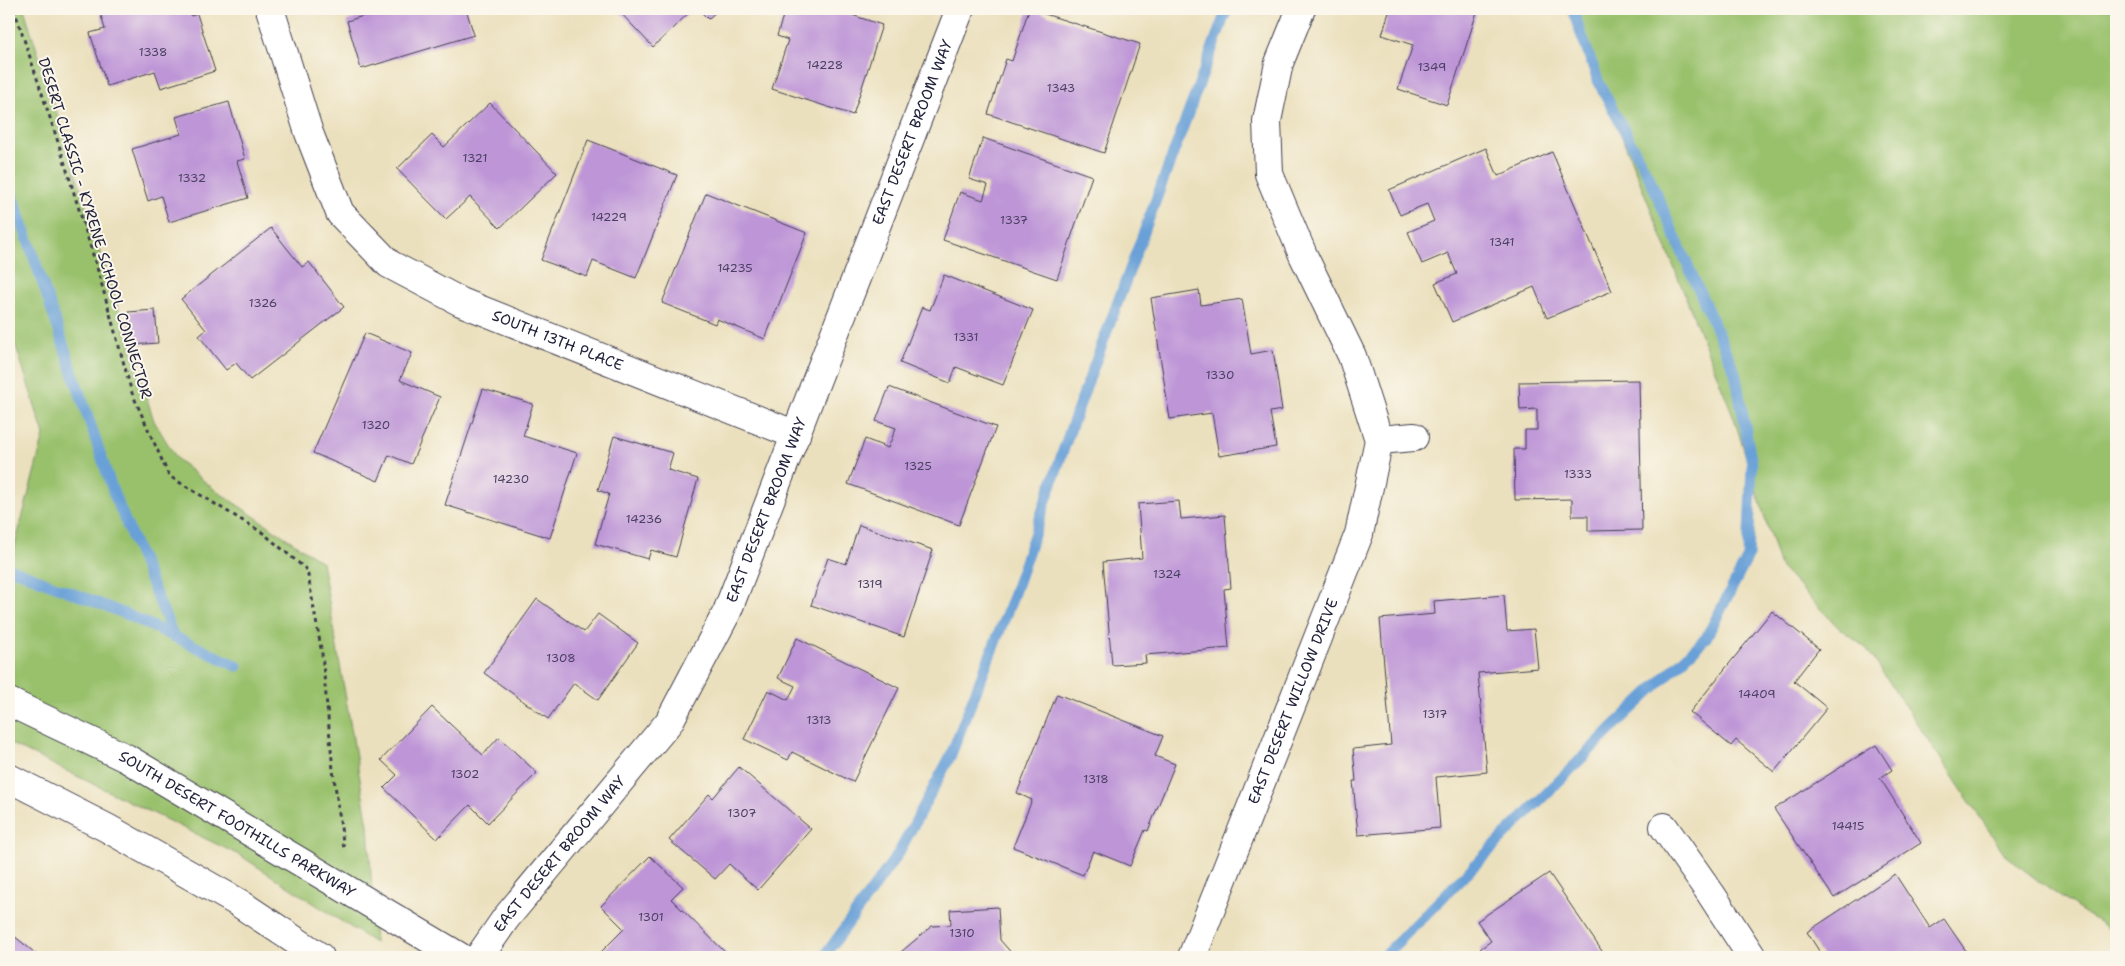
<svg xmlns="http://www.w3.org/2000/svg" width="2125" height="966" font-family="'Shantell Sans',sans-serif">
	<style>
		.green { fill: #99c16c; stroke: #5e7254 }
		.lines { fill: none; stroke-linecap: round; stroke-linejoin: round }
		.stream { stroke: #69a0d7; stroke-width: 11 }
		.building { fill: #be96d7 }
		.minor-casing { stroke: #403e4e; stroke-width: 30 }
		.tertiary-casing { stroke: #403e4e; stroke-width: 30 }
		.path { stroke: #403e4e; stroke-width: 3; stroke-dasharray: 4 4; stroke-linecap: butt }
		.minor { stroke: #fff; stroke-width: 28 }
		.tertiary { stroke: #fff; stroke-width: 28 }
		.labels { text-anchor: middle; stroke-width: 4; stroke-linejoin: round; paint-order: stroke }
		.number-label { font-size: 12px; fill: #493f62 }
		.street-label { font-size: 15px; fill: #22223b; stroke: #fbf7ec }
	</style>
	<rect width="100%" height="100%" fill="#fbf7ec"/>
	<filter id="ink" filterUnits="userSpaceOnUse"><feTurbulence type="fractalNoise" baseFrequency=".02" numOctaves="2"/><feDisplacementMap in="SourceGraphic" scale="10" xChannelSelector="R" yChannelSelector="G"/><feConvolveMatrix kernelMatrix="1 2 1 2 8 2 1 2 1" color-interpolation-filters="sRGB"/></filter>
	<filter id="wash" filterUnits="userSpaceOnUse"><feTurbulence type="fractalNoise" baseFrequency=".0096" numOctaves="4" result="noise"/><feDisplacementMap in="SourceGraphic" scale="20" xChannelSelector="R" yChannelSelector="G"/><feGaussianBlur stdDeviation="1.12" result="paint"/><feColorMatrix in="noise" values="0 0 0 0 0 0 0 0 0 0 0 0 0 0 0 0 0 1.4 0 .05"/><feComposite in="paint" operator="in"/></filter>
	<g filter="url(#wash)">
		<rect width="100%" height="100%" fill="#ebe0bd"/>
		<path class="green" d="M9 9H24L154 421 177 459 215 490 322 562 368 825 375 943 241 856 9 743V568L44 435 9 324Z
			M1571 9H2116V934L2049 889 2006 856 1867 649 1838 627 1780 567 1734 418Z"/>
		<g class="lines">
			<path class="stream" d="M9 184 114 494 174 637
				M9 568 128 615 237 666
				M824 957 898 854 950 757 1011 602 1072 425 1227 9
				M1383 957 1616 724 1706 638 1748 557 1752 464 1735 372 1648 175 1599 83 1572 9"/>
		</g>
		<g id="blocks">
			<path class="building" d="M99 9H188L191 16 197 14 215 71 161 88 155 71 107 86 90 33 105 29Z
				M372 9H466L474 35 361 69 347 21 373 13Z
				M617 9H693L653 47Z
				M698 9H719L708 19Z
				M785 9H851L849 14 882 25 853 115 772 89 788 40 777 36Z
				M1029 9 1140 44 1104 153 988 114 1006 59 1012 61Z
				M1134 9H1147L1145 13Z
				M1390 9H1478L1447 105 1398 89 1413 45 1382 35Z
				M229 102 245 159 237 161 248 198 169 222 161 196 148 201 132 149 181 134 176 117Z
				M490 103 557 173 500 228 470 197 446 219 397 169 432 135 444 147Z
				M983 138 1092 176 1057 279 943 240 960 192 983 200 988 185 969 179Z
				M588 140 677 175 636 278 593 261 587 277 541 260Z
				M1486 148 1498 176 1552 152 1612 291 1547 318 1534 287 1452 322 1435 283 1457 274 1448 253 1422 264 1408 232 1434 221 1427 204 1400 215 1389 190Z
				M706 193 807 233 765 339 717 319 715 324 662 303Z
				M271 228 302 267 309 262 344 307 250 380 236 363 226 370 199 336 206 330 181 299Z
				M944 275 1033 310 1003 385 956 367 950 383 900 363 922 307 930 310Z
				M1199 290 1201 305 1242 299 1251 354 1273 350 1282 410 1270 412 1276 447 1219 456 1212 413 1170 419 1151 298Z
				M155 310 158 343 131 345 128 312Z
				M365 333 412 353 400 380 440 397 411 464 389 455 378 481 313 453Z
				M1639 380 1642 530 1588 531V516H1572V499L1515 500 1514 449H1525V430H1537V409L1520 410 1519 382Z
				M889 387 996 427 959 525 848 484 865 439 888 448 896 428 876 421Z
				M483 389 533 404 523 436 577 453 550 538 445 505Z
				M614 436 673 453 668 470 698 479 676 557 651 550 648 559 595 544 609 494 598 490Z
				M1179 501 1181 519 1225 515 1231 588 1224 589 1229 648 1145 655 1146 663 1112 665 1103 562 1142 558 1138 504Z
				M859 525 933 550 904 637 811 605 828 558 846 564Z
				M1504 595 1507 631 1534 629 1538 668 1478 673 1487 772 1436 777 1440 828 1358 835 1353 781H1356L1353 749 1391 745 1380 619 1435 614 1434 601Z
				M537 599 584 632 598 614 638 643 598 700 574 683 548 719 484 673Z
				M1772 611 1819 649 1794 681 1827 708 1774 772 1736 740 1731 746 1690 712Z
				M797 638 899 688 853 782 792 752 788 760 744 739 768 690 788 700 795 686 778 678Z
				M1057 694 1163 736 1155 756 1175 764 1148 831 1145 830 1130 866 1093 851 1083 875 1013 847 1032 800 1017 793Z
				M432 707 483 755 499 737 537 773 488 823 470 805 437 839 384 788 397 775 381 760Z
				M1876 745 1892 770 1880 778 1921 843 1834 898 1774 809Z
				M739 767 811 829 758 890 729 864 715 879 669 840 709 794 713 798Z
				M650 856 683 887 671 899 726 953 721 957H596L624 929 601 906Z
				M1549 873 1606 957H1486L1480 949 1491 941 1477 921Z
				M1895 874 1930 928 1944 919 1966 951 1957 957H1823L1807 932Z
				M998 907 1000 940 1015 957H895L932 926 951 925 950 910Z
				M9 932 39 956 38 957H9Z"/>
		</g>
	</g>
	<g filter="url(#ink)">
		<use href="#blocks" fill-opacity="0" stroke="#403e4e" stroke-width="1"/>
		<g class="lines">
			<defs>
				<g id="minor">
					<path id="s1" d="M270 9 309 133 340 213 389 264 461 302 796 435"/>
					<path d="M1379 440 1414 437"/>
					<path d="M1664 827 1711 894 1752 957"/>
					<path id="s2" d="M479 957 506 918 669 722 727 612 960 9"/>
					<path id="s3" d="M1192 957 1359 534 1379 440 1352 356 1303 255 1269 174 1267 121 1279 63 1301 9"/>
				</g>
				<g id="tertiary">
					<path id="s4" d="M9 702 126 758 460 957"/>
					<path d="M9 778 107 828 239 903 320 957"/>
				</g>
			</defs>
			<use href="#minor" class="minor-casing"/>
			<use href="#tertiary" class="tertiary-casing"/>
			<path class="path" d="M14 9 61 151 98 271 132 393 169 476 263 533 307 570 322 654 333 770 344 849"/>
			<use href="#minor" class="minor"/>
			<use href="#tertiary" class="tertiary"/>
		</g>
	</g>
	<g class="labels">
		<g class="number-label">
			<text x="153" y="56">1338</text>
			<text x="825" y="69">14228</text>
			<text x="1432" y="71">1349</text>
			<text x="1061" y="92">1343</text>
			<text x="475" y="162">1321</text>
			<text x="192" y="182">1332</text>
			<text x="609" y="221">14229</text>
			<text x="1014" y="224">1337</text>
			<text x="1502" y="246">1341</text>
			<text x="735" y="272">14235</text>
			<text x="263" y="307">1326</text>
			<text x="966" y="341">1331</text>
			<text x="1220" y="379">1330</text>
			<text x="376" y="429">1320</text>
			<text x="918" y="470">1325</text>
			<text x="1578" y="478">1333</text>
			<text x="511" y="483">14230</text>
			<text x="644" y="523">14236</text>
			<text x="1167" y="578">1324</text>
			<text x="870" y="588">1319</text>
			<text x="561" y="662">1308</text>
			<text x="1757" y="698">14409</text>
			<text x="1435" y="718">1317</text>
			<text x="819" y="724">1313</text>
			<text x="465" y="778">1302</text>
			<text x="1096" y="783">1318</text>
			<text x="742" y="817">1307</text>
			<text x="1848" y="830">14415</text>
			<text x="651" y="921">1301</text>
			<text x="962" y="937">1310</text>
		</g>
		<g class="street-label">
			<text dy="5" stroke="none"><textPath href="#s2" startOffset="941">EAST DESERT BROOM WAY</textPath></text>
			<text transform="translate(95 228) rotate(73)" y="5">DESERT CLASSIC - KYRENE SCHOOL CONNECTOR</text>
			<text dy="5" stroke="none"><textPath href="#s1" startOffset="472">SOUTH 13TH PLACE</textPath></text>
			<text dy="5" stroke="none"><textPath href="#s2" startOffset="536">EAST DESERT BROOM WAY</textPath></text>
			<text dy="5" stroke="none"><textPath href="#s3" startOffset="275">EAST DESERT WILLOW DRIVE</textPath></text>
			<text dy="5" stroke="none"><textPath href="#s4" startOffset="259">SOUTH DESERT FOOTHILLS PARKWAY</textPath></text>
			<text dy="5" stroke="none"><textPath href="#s2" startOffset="131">EAST DESERT BROOM WAY</textPath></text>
		</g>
	</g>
	<rect width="2125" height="966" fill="none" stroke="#fbf7ec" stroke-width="30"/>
</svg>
